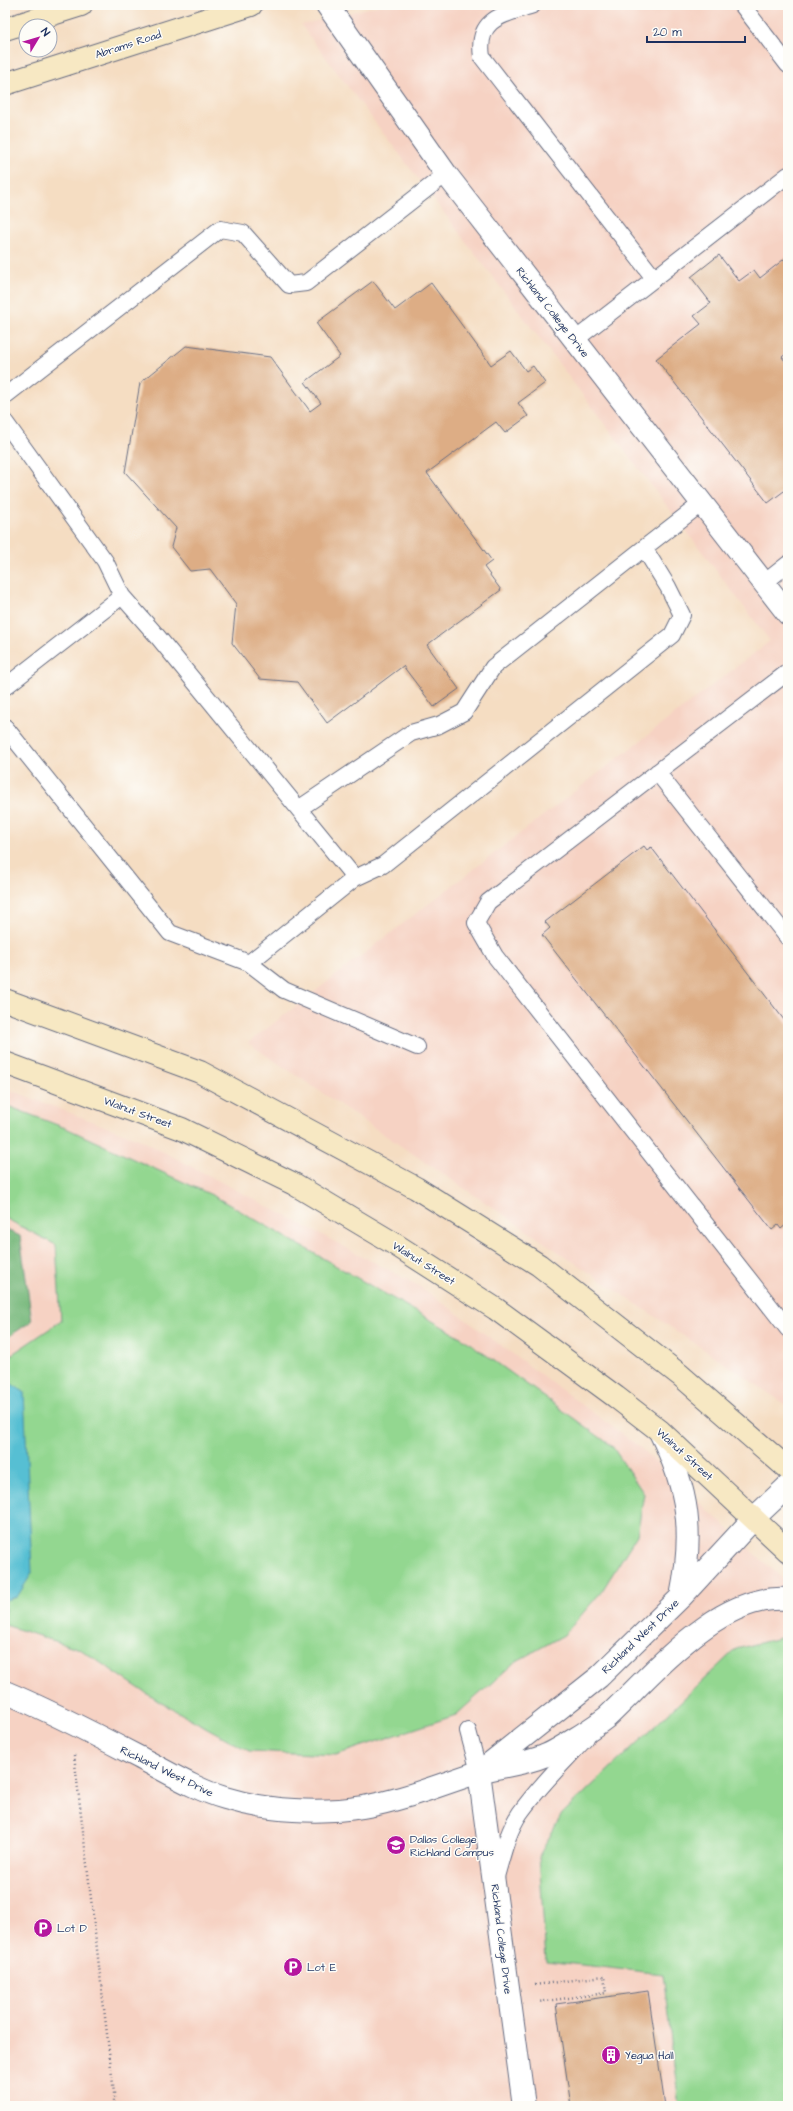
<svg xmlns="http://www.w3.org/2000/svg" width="793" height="2111" font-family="'Architects Daughter',sans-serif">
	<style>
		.built { fill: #f6d2c3 }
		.green { fill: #93d790; stroke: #578377 }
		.forest { fill: #76b87a; stroke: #48746c }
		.water { fill: #56bfd3; stroke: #387798 }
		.building { fill: #ddad85 }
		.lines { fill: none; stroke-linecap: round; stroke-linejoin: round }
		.service-casing { stroke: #676c81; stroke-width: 18 }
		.minor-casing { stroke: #676c81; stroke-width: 24 }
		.secondary-casing { stroke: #676c81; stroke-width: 24 }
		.path { stroke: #676c81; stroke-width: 2.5; stroke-dasharray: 1 3; stroke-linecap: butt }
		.service { stroke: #fff; stroke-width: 16 }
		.minor { stroke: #fff; stroke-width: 22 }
		.secondary { stroke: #f7e8c3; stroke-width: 22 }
		.labels { text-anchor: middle; stroke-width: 3; stroke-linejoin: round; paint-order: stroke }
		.street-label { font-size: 11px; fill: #1b2f5e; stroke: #fdfcf7 }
		.poi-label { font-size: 11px; fill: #1b2f5e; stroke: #fdfcf7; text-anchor: start }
	</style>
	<rect width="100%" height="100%" fill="#fdfcf7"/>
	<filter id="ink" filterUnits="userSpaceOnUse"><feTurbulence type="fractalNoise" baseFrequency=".025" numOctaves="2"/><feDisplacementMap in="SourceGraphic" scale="8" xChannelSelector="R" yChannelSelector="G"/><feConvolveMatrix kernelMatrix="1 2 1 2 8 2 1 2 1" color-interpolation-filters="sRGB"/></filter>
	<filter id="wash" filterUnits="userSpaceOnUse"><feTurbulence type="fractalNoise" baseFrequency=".012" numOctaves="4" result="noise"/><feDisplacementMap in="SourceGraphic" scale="16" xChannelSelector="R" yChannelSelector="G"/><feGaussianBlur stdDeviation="0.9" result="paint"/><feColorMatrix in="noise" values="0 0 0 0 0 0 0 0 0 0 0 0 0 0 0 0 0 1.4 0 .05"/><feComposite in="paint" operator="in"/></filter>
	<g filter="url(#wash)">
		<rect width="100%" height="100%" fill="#f5ddc2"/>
		<path class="built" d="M380 5H788V1406L248 1043 770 641 301 25Z
			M5 1088 141 1140 421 1287 637 1445 788 1584V2106H5Z"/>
		<path class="green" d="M5 1105 68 1129 214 1196 464 1339 612 1446 644 1494 637 1535 602 1591 564 1635 515 1662 456 1715 336 1755 249 1751 158 1701 80 1649 5 1625V1359L61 1321 56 1245 5 1218Z
			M788 1636V2106H679L663 1974 546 1961 539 1856 562 1814 736 1649Z"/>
		<path class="forest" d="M5 1229 20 1236 32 1321 5 1339Z"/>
		<path class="water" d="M10 1383 24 1392 32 1573 17 1597 5 1600V1384Z"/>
		<g id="blocks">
			<path class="building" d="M719 255 739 281 754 270 760 278 788 256V352L782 357 788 365V488L768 503 656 359 701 324 694 316 711 303 691 277Z
				M373 281 395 310 431 283 491 365 511 351 526 371 533 366 545 383 518 403 528 416 505 433 496 422 427 473 492 561 484 567 501 590 427 645 459 689 434 707 403 666 327 723 297 682 260 679 232 643 236 604 210 569 190 571 171 547 176 528 125 472 140 383 186 346 270 357 310 411 321 403 305 382 340 356 316 323Z
				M644 846 647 850 651 847 788 1025V1223L781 1229 778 1225 772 1230 542 935 550 928 545 922Z
				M648 1991 665 2106H571L556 2004Z"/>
		</g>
	</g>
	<g filter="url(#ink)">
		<use href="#blocks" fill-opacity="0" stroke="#676c81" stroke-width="1"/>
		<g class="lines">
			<defs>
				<path id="service" d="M533 5C503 15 476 18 482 57L654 278
					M742 5 788 65
					M575 340 788 175
					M5 396 220 229 243 233 289 285 306 283 446 174
					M5 422 105 561 122 596 158 637 355 878 383 865 672 635 682 615 668 587 644 548 702 503
					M764 583 788 564
					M788 672 488 902 476 923 495 956 788 1329
					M5 687 122 596
					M5 727 170 933 249 963 355 878
					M657 772 788 938
					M300 808 411 733 439 725 464 712 493 667 644 548
					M249 963 284 990 417 1047
					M468 1731 479 1772
					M495 1880C502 1857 507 1832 520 1813 539 1786 564 1762 586 1738"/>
				<path id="minor" d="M327 5 446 174 788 614
					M660 1432C689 1491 694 1533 681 1597
					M5 1692C53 1712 100 1737 146 1761 171 1774 197 1790 225 1798 267 1811 320 1814 363 1807 403 1800 439 1785 476 1773 498 1766 523 1765 544 1756 556 1752 597 1725 607 1717 654 1673 718 1593 788 1599
					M483 1769 599 1677 681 1597 754 1518 788 1486
					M479 1772 524 2106"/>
				<path id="secondary" d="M5 29 81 5
					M5 84 251 5
					M5 1000 200 1072 416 1188 539 1265 680 1375 788 1469
					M5 1063 182 1129 294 1184 393 1243 496 1309 616 1397 660 1431 788 1551"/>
			</defs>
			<use href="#service" class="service-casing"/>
			<use href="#minor" class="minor-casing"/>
			<use href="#secondary" class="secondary-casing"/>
			<path class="path" d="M74 1755 114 2093V2106
				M535 1985 604 1976 606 1993 538 2002"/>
			<use href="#service" class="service"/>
			<use href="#minor" class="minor"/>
			<use href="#secondary" class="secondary"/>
		</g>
	</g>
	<defs>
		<symbol id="university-disc" viewBox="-11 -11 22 22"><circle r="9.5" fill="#b5179e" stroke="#fdfcf7"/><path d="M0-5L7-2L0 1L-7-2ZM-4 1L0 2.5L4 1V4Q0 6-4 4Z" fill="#fff"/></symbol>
		<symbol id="parking-disc" viewBox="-11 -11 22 22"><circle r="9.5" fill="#b5179e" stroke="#fdfcf7"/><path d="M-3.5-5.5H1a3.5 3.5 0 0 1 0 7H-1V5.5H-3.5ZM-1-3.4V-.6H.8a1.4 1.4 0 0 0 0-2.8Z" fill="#fff"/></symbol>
		<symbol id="building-disc" viewBox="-11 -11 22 22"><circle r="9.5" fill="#b5179e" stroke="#fdfcf7"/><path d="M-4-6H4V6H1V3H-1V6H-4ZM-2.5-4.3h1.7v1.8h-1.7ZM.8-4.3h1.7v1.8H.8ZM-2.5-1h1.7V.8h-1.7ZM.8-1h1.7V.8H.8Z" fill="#fff"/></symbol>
	</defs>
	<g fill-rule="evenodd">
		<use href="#university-disc" x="385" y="1834" width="22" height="22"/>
		<use href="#parking-disc" x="32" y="1917" width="22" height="22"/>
		<use href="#parking-disc" x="282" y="1956" width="22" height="22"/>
		<use href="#building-disc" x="600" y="2044" width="22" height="22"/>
	</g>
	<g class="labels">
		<g class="street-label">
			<text transform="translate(128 44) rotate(-18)" y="4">Abrams Road</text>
			<text transform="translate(553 312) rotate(52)" y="4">Richland College Drive</text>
			<text transform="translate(138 1112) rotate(20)" y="4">Walnut Street</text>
			<text transform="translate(424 1263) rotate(32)" y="4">Walnut Street</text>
			<text transform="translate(685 1454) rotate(42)" y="4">Walnut Street</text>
			<text transform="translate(640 1636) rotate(-44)" y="4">Richland West Drive</text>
			<text transform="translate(167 1771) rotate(26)" y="4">Richland West Drive</text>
			<text transform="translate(502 1939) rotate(83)" y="4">Richland College Drive</text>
		</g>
		<g class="poi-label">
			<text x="410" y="1843">Dallas College<tspan x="410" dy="13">Richland Campus</tspan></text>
			<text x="57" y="1932">Lot D</text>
			<text x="307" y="1971">Lot E</text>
			<text x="625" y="2059">Yegua Hall</text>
		</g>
	</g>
	<rect width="793" height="2111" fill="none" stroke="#fdfcf7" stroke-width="20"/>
	<g transform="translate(38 38) rotate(52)"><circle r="19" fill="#fdfcf7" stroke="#a3aaba"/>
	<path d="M0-3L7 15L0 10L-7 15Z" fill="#b5179e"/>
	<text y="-6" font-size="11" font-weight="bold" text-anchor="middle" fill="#1b2f5e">N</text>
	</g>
	<path d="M647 36v6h98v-6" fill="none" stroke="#1b2f5e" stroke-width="2"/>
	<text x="653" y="36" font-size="12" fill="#1b2f5e" stroke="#fdfcf7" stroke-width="3" paint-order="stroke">20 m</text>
</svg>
